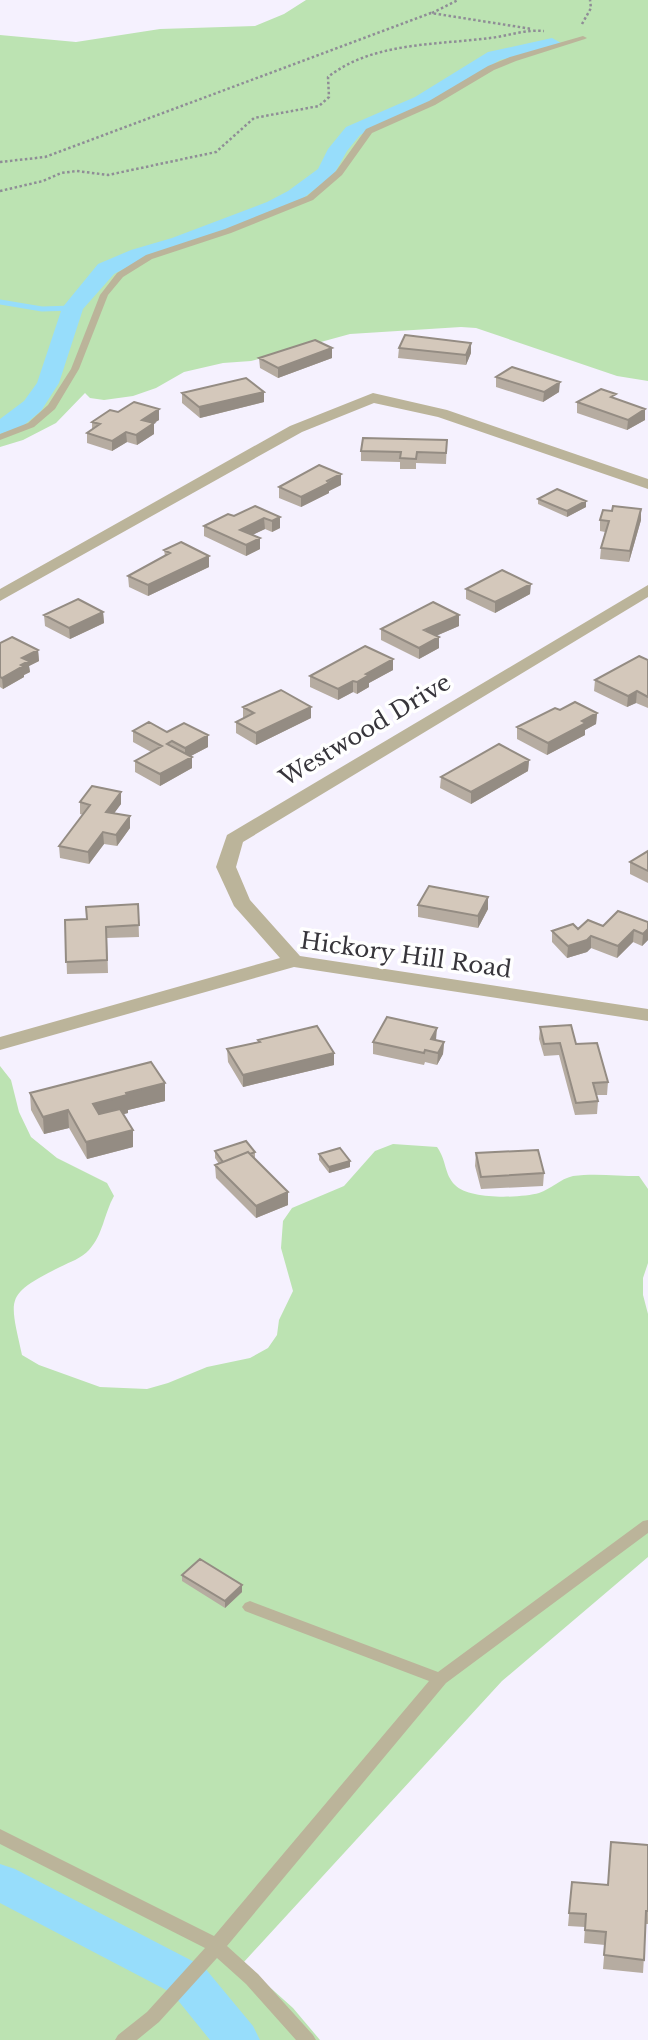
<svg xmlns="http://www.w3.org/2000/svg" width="648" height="2040" font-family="'Libre Baskerville',serif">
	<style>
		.green { fill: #bce3b2 }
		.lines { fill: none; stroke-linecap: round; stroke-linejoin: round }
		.stream { stroke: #97ddfb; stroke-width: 5 }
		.canal { fill: #97ddfb; fill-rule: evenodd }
		.path { stroke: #8f8d96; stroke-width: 2.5; stroke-dasharray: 2.5 2.5; stroke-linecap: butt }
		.lane { fill: #bbb49a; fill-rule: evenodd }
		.street { fill: #bbb49a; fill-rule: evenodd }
		.wall { fill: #b6aca1 }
		.shaded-wall { fill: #948c83 }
		.building { fill: #d4c8bb; stroke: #948c83; stroke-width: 2 }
		.labels { text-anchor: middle; stroke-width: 7; stroke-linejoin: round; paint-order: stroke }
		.street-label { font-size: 23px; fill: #37353b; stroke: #fff }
	</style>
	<rect width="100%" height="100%" fill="#f5f1fe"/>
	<path class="green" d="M306 0H648V381L617 376 476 328 461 327 350 334 251 361 223 363 184 372 156 388 133 396 104 400 90 398 85 393 56 423 23 440 0 447V35L76 42 160 29 255 26 284 14Z
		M0 1066 11 1080 19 1112 31 1137 57 1158 107 1183 114 1196C104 1214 103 1235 89 1250 82 1258 70 1262 60 1267 5 1295 9 1296 22 1355L39 1365 100 1387 147 1389 168 1383 207 1367 250 1358 268 1348 277 1335 279 1320 293 1291 281 1248 283 1221 292 1208 344 1186 375 1151 393 1144 437 1147C447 1161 444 1174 455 1185 469 1200 521 1198 539 1193 551 1189 560 1179 573 1176 594 1173 618 1176 639 1176L648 1189V1263L643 1278V1295L648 1314V1557L502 1681 243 1963 293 2008 320 2040H0Z"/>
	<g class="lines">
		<path class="stream" d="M0 302 42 309 73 308"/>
		<path class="canal" d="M552 38 561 43 558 47 500 60 429 105 360 135 347 151 333 176 302 199 281 210 186 246 145 258 114 274 83 309 59 383 41 411 23 426 0 434V419L24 401 37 383 62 308 98 264 131 250 172 238 267 202 288 191 318 169 328 149 346 127 415 97 488 52Z
			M0 1864 15 1869 204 1967 253 2026 260 2040H210L172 1993 0 1903Z"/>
		<path class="path" d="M432 13 458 0
			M582 24 591 8 590 0
			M0 162 45 157 431 13 532 29
			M0 191 43 181 61 173 77 171 108 175 216 152 254 118 319 106 329 97 328 77C372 42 437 45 490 38 508 36 526 29 544 31"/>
		<path class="lane" d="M583 36 587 38 585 39 516 61 494 70 435 105 372 133 342 175 313 200 231 233 152 259 123 277 108 295 79 369 55 409 34 427 0 440V434L28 423 48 405 71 369 100 295 117 273 146 255 225 229 307 196 336 171 366 129 429 101 488 66 510 57Z
			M648 1520V1533L446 1683 227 1946 258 1974 313 2035 316 2040H296L246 1984 217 1958 159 2022 137 2040H115L118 2035 147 2012 205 1948 0 1844V1829L214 1936 429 1681 245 1611 242 1607 245 1603 250 1601 255 1603 438 1672 643 1521Z"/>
		<path class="street" d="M373 393 447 410 648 479V489L438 417 374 403 302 432 0 601V589L290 426Z
			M648 585V597L243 842 236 867 250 900 300 956 648 1009V1021L294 967 0 1050V1037L280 958 234 906 216 867 227 835Z"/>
	</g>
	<path class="wall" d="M332 348V358L278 378 260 368 259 358Z
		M399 348 471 353 466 365 398 358Z
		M496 377 559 392 543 402 496 387Z
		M264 392V402L200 418 182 403V393Z
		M577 402 645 420 627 430 577 413Z
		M159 409V420L153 423 154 434 137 445 127 442 112 451 87 443V433L92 429V422L118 412Z
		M447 440 446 464 416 463V469H400V462L361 461V451Z
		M341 485 329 491V493L301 507 279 498V487Z
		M538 499 586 507 567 517 538 504Z
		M641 509V520L629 562 600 559 601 548 605 532 600 531V520L612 511Z
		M234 516 280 517V528L272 532 265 529 252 535 260 538V549L246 556 204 536V526Z
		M164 550 209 567 148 596 129 587 128 576 165 556Z
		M466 589 530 594 495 613 466 599Z
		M103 612 104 623 70 639 45 626 44 615Z
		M459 626 436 636 439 637V648L419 659 381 640V629Z
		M0 643 38 650 39 661 29 666 30 672 24 675V677L3 689 0 687Z
		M393 659V670L369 683V687L357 694 353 692 338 700 310 687V676Z
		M648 660V708L636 703 627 707 594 691 595 680Z
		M243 707H311V718L256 745 236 733V722L243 718Z
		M560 710 597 713 596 724 585 730V735L547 755 517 739V727Z
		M133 731 167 732 208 735V747L191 756 192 757V768L160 786 135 772V761L151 752 133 742Z
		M529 760 528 771 471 804 440 788 441 777Z
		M80 802 121 804 114 813 130 828 117 846 104 844 89 864 60 858 59 846 83 815 80 814Z
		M648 851V883L630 874V862Z
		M138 904 139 937 107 938 108 973 67 974 65 920 87 919Z
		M418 905 488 909 478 928 418 917Z
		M648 922V940L642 946 633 942 617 958 591 948 587 952 567 958 552 942V931Z
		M540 1027 576 1044 608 1082 607 1095H596L598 1101 597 1114 575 1115 559 1055 544 1056 539 1039Z
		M258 1040 334 1053V1065L243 1087 228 1062 227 1049 258 1042Z
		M436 1040 444 1042 443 1054 437 1065 425 1062 424 1065 373 1054V1042Z
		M165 1083V1101L128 1110V1113L123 1114 133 1130V1147L87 1159 69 1128 44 1134 31 1110 30 1093Z
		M215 1151 255 1152V1159L288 1192V1205L256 1218 216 1178 215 1165 219 1164 215 1158Z
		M476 1153 544 1173 543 1186 481 1189 475 1166Z
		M319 1154 350 1161V1167L329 1173 319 1160Z
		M182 1575 242 1592 225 1608 182 1581Z
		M648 1845V1924H646L643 1973 603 1969 605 1945 584 1943 585 1927 568 1926 572 1882 607 1885Z"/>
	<path class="shaded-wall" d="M471 343V353L466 365V355Z
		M332 348V358L278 378V368Z
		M560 382 559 392 543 402 544 392Z
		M264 392V402L200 418 199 407Z
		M159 409V420L143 430 142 420Z
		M645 409V420L627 430 628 420Z
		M154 423V434L137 445 136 435Z
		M126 432 127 442 112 451V441Z
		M341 474V485L329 491V493L301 507V497Z
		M586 501V507L567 517V511Z
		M641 509V520L629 562 630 551Z
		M280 517V528L272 532V521Z
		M264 518 265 529 240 541V530Z
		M260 538V549L246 556V545Z
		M209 556V567L148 596V585Z
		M531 584 530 594 495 613V602Z
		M103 612 104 623 70 639 69 628Z
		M459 615V626L424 641V630Z
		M439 637V648L419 659V648Z
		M38 650 39 661 29 666 30 672 24 675V677L3 689 2 678 22 658Z
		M393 659V670L369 683V687L357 694V682L366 674Z
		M353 681V692L338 700V689Z
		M637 691 636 703 627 707 628 696Z
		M311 707V718L256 745V733Z
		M597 713 596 724 585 730V735L547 755 548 743 582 721Z
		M208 735V747L185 759V748Z
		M192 757V768L160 786V774Z
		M529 760 528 771 471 804V792Z
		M121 792V804L107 823 106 812Z
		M130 816V828L117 846 116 835Z
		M103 832 104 844 89 864 88 852Z
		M488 897V909L478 928V916Z
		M648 929V940L642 946 643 934Z
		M634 930 633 942 617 958 618 946Z
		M591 936V948L587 952 567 958 568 946Z
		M437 1028 436 1040 431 1039Z
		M444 1042 443 1054 437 1065 438 1053Z
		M334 1053V1065L243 1087V1075Z
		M165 1083V1101L128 1110V1113L94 1122 93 1104 126 1093Z
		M68 1110 69 1128 44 1134 43 1117Z
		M133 1130V1147L87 1159 86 1142Z
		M350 1161V1167L329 1173V1167Z
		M288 1192V1205L256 1218V1206Z
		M242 1585V1592L225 1608V1601Z"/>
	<path class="building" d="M405 335 471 343 466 355 399 348Z
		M315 340 332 348 278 368 259 358Z
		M512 367 560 382 544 392 496 377Z
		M246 378 264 392 199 407 182 393Z
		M601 389 616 394 611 397 645 409 628 420 577 402Z
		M134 402 159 409 142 420 154 423 136 435 126 432 112 441 87 433 100 424 92 422 110 410 118 412Z
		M363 438 447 440 446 453 417 452 416 459 400 458 401 452 361 451Z
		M319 465 341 474 327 481 329 483 301 497 279 487Z
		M557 489 586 501 567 511 538 499Z
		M255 506 280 517 272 521 264 518 240 530 260 538 246 545 204 526 228 514 234 516Z
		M613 506 641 509 630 551 601 548 609 521 600 520 603 510 612 511Z
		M181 542 209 556 148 585 128 576 170 553 164 550Z
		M502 570 531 584 495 602 466 589Z
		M78 599 103 612 69 628 44 615Z
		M433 602 459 615 424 630 439 637 419 648 381 629Z
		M12 637 38 650 22 658 29 661 21 665 23 666 2 678 0 677V643Z
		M365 646 393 659 366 674 369 675 357 682 353 681 338 689 310 676Z
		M639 656 648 660V697L637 691 628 696 595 680Z
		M281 690 311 707 256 733 236 722 254 713 243 707Z
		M575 702 597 713 582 721 586 723 548 743 517 727 555 708 560 710Z
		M149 722 167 732 184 723 208 735 185 748 172 741 167 744 192 757 160 774 135 761 162 746 133 731Z
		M499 744 529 760 471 792 441 777Z
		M92 786 121 792 106 812 130 816 116 835 103 832 88 852 59 846 90 805 80 802Z
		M648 851V871L630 862Z
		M429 886 488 897 478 916 418 905Z
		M138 904 139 925 106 927 107 960 66 962 65 920 87 919 86 907Z
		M618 911 648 922V929L643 934 634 930 618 946 591 936 587 940 568 946 552 931 573 924 578 929 588 920 603 926Z
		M387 1017 437 1028 431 1039 444 1042 438 1053 425 1050 424 1053 373 1042Z
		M571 1025 576 1044 597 1043 608 1082 593 1083 598 1101 576 1103 560 1043 544 1044 540 1027Z
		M317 1026 334 1053 243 1075 227 1049 260 1042 258 1040Z
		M151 1062 165 1083 126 1093 127 1095 93 1104 99 1114 120 1109 133 1130 86 1142 68 1110 43 1117 30 1093Z
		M246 1141 255 1152 250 1154 248 1152 223 1162 215 1151Z
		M340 1148 350 1161 329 1167 319 1154Z
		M538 1150 544 1173 481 1177 476 1153Z
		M248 1152 288 1192 256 1206 215 1165Z
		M200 1559 242 1585 225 1601 182 1575Z
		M611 1842 648 1845V1911H646L644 1960 604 1955 606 1932 585 1930 586 1914 569 1913 572 1882 608 1885Z"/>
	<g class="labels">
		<g class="street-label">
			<text transform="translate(365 730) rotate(-31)" y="8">Westwood Drive</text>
			<text transform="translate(406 955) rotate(8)" y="8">Hickory Hill Road</text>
		</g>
	</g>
</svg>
